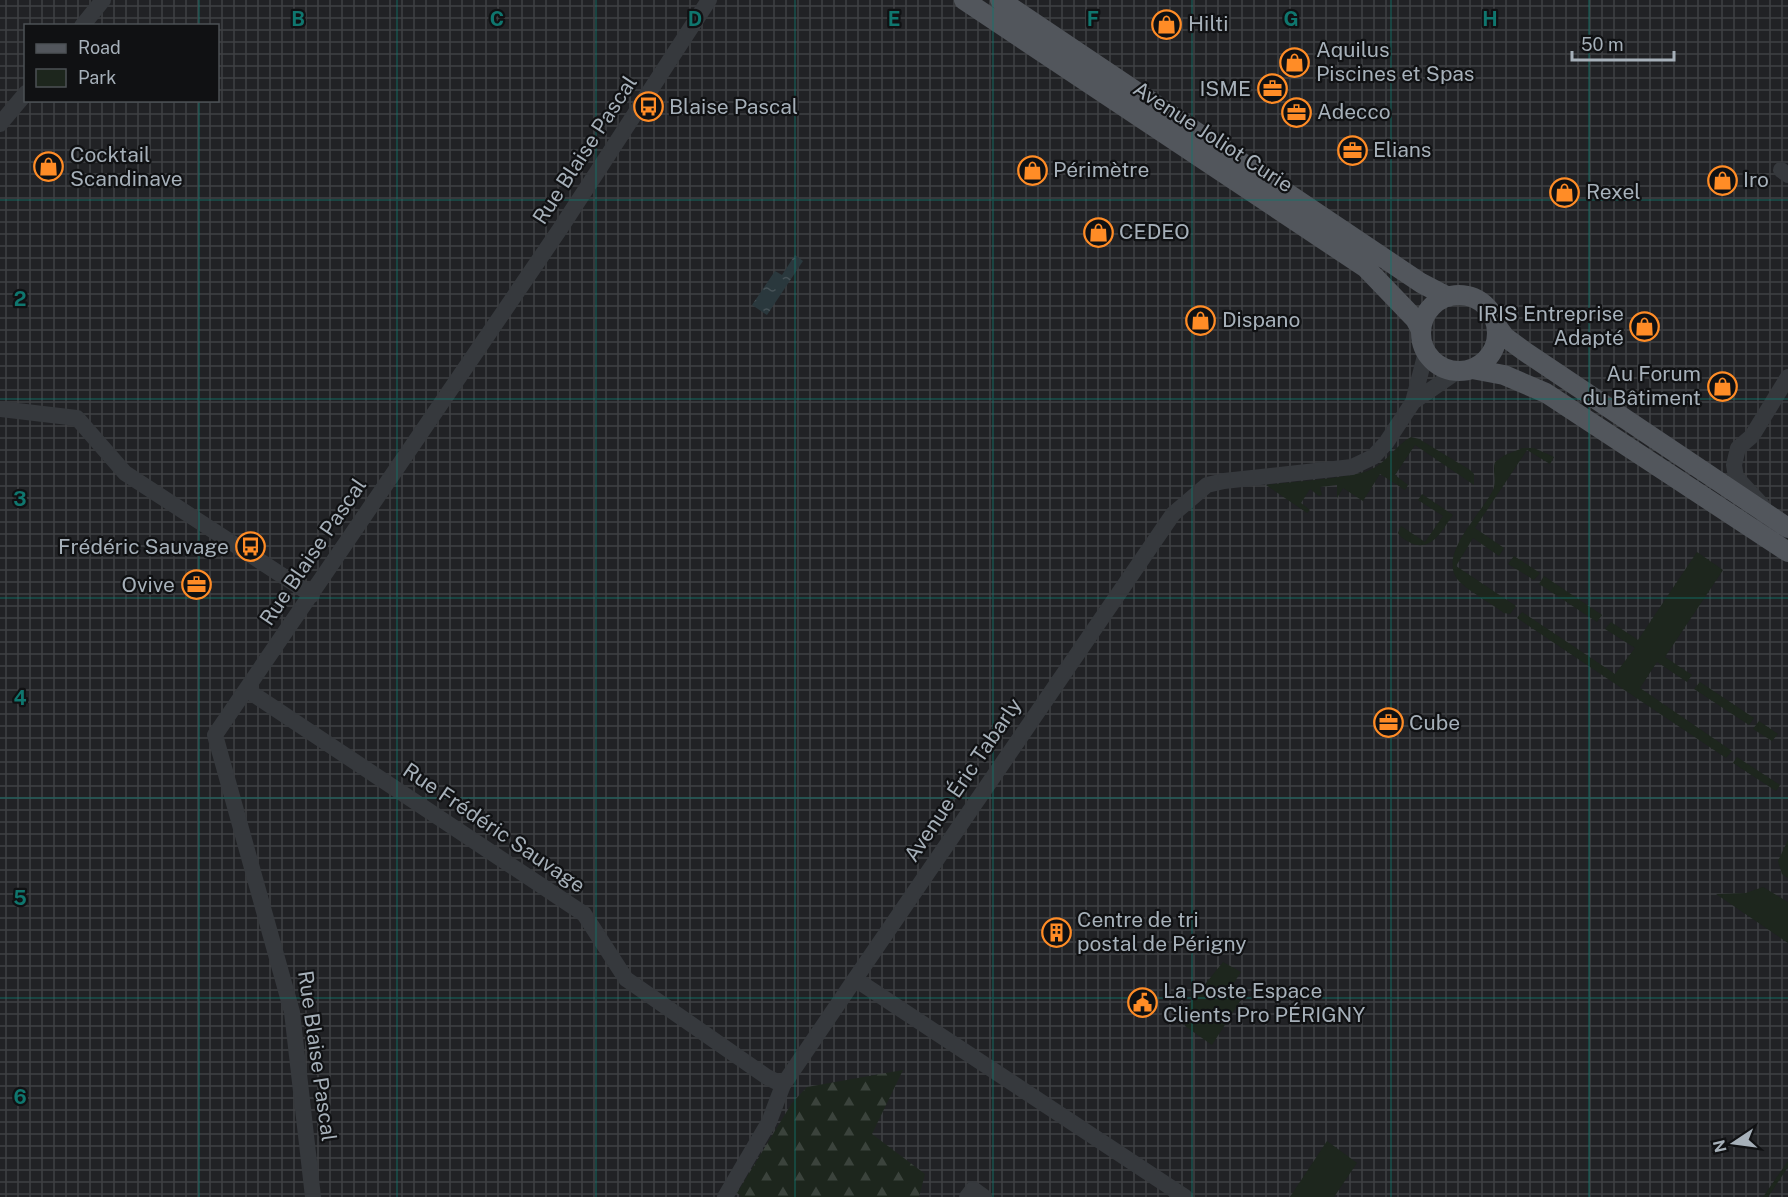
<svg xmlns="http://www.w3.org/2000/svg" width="1788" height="1197" font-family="'Public Sans',sans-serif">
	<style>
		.industrial { fill: url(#industrial-grid); fill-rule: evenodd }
		.green { fill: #1d261d }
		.forest { fill: url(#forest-firs) }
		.water { fill: url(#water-ripples) }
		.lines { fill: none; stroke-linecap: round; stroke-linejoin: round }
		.minor { stroke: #36393d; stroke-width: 16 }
		.major { stroke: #52565c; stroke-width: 20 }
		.grid { fill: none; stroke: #0f766e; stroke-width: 1.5; stroke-opacity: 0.55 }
		.labels { text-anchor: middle; stroke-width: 4.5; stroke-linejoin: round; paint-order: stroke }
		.poi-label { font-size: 21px; fill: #a6b0b9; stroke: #101113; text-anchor: start }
		.street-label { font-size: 21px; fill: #a6b0b9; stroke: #101113 }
		.grid-label { font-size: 20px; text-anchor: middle; font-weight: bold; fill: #0f766e; stroke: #101113; stroke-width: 4.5; stroke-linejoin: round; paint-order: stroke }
	</style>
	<defs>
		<pattern id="industrial-grid" width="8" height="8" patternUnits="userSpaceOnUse" patternTransform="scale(1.5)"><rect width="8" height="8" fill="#212225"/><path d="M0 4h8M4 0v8" fill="none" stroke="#3e4043"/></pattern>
		<pattern id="forest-firs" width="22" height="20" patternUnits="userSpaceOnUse" patternTransform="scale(1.5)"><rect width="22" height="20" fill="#1d261d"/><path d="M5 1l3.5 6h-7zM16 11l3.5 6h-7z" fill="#3b433c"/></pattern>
		<pattern id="water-ripples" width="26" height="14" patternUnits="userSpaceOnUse" patternTransform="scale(1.5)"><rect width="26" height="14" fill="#2a383d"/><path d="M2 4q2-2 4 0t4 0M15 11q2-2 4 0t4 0" fill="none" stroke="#465257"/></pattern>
	</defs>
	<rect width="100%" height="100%" fill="#151618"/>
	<path class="industrial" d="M0 0H1788V1197H0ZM26 26H218V100H26Z"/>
	<path class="green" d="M1411 437 1419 439 1470 470 1474 474V485L1415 445 1395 475 1408 485 1405 490 1380 474 1363 501 1343 488 1337 498V485L1320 487 1322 495 1319 496 1310 489 1301 503 1310 510 1307 513 1266 485C1288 482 1356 478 1372 469 1388 461 1396 445 1411 437Z
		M1523 448H1534L1554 457 1550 464 1527 450 1475 528 1504 548 1499 556 1473 538 1456 566 1516 606 1510 614 1504 613C1490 603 1475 595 1462 584 1432 559 1482 514 1493 490 1497 480 1492 471 1495 462L1505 455Z
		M1422 494 1453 515C1442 530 1431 554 1409 542 1404 539 1401 538 1398 533L1401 526 1425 542 1443 516 1418 500Z
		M1697 552 1723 570 1665 657 1692 675 1687 682 1657 662 1640 688 1732 751 1726 758 1517 618 1522 612 1615 674 1635 648 1605 629 1611 622 1638 640Z
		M1514 556 1540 573 1534 580 1508 564Z
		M1544 576 1602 615 1597 622 1539 584Z
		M1700 682 1754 718 1749 725 1694 689Z
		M1759 721 1778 734 1772 741 1753 729Z
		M1737 757 1780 785 1776 791 1733 763Z
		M1788 840V878L1782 874 1778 861Z
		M1763 887 1788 902V943L1716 894 1746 893Z
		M1223 962 1241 972 1229 990 1242 998 1212 1045 1185 1026 1182 1013Z
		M1327 1141 1357 1163 1334 1197H1290Z
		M1788 1161V1167L1768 1197H1763Z"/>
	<path class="forest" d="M903 1070 872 1134 925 1174 919 1197H742L737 1193 792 1103 807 1087Z"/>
	<path class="water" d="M795 255 803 261 767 315 752 305 775 271 782 275Z"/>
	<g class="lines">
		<path class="minor" d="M82 26 103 0
			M0 124 26 93
			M1781 170 1788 175
			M1413 402 1458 371
			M0 409 77 418 125 473 312 595
			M1762 505 1736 477 1734 465 1738 448 1752 436 1788 377
			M247 690 584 914 626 979 767 1077 783 1085
			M313 1197 292 1012 215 735 560 229 709 0
			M725 1197 769 1122 783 1085 855 979
			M967 1197 973 1189 984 1197
			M1185 1197 855 979 1173 514 1207 485 1224 481 1352 467 1373 457 1386 443 1413 402 1426 352"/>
		<path class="major" d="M964 0 1366 268 1415 319 1421 330
			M1000 0 1421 283 1448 297
			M1421 333a38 38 0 1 1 76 0a38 38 0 1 1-76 0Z
			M1496 325 1505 337 1524 351 1788 528
			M1472 369 1504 375 1546 393 1788 552"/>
	</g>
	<path class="grid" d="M199 0V26M397 0V1197M596 0V1197M795 0V1197M993 0V1197M1192 0V1197M1391 0V1197M1589 0V1197M199 100V1197M0 200H1788M0 399H1788M0 598H1788M0 798H1788M0 998H1788"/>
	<defs>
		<symbol id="shop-ring" viewBox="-11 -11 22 22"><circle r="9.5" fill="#101113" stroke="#ff8c26" stroke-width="1.5"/><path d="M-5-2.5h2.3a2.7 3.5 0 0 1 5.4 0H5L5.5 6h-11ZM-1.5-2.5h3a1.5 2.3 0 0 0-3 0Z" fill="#ff8c26"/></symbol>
		<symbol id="office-ring" viewBox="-11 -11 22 22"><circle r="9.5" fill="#101113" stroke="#ff8c26" stroke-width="1.5"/><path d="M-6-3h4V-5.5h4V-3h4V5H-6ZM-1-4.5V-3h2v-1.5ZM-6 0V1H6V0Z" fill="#ff8c26"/></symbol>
		<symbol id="bus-ring" viewBox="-11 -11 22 22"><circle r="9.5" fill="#101113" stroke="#ff8c26" stroke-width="1.5"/><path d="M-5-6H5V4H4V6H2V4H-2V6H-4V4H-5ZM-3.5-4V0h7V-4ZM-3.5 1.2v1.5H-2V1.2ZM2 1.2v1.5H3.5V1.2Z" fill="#ff8c26"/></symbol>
		<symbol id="building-ring" viewBox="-11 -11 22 22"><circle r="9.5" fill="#101113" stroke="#ff8c26" stroke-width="1.5"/><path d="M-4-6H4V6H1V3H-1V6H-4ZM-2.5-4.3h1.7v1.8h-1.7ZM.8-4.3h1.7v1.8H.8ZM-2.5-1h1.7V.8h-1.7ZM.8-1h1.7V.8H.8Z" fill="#ff8c26"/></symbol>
		<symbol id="civic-ring" viewBox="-11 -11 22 22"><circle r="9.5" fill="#101113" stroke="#ff8c26" stroke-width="1.5"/><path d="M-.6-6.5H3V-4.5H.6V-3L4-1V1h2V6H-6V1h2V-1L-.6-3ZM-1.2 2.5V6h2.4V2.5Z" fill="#ff8c26"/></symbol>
	</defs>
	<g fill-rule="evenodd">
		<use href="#shop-ring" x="1150" y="8" width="33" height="33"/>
		<use href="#shop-ring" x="1278" y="46" width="33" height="33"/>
		<use href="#office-ring" x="1256" y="72" width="33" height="33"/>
		<use href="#bus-ring" x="632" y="90" width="33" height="33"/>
		<use href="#office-ring" x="1280" y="96" width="33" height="33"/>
		<use href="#office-ring" x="1336" y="134" width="33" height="33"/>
		<use href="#shop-ring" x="32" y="150" width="33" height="33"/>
		<use href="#shop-ring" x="1016" y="154" width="33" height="33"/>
		<use href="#shop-ring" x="1706" y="164" width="33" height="33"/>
		<use href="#shop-ring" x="1548" y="176" width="33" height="33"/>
		<use href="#shop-ring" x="1082" y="216" width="33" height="33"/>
		<use href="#shop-ring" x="1184" y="304" width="33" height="33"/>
		<use href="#shop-ring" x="1628" y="310" width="33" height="33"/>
		<use href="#shop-ring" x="1706" y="370" width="33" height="33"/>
		<use href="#bus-ring" x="234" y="530" width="33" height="33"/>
		<use href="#office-ring" x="180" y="568" width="33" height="33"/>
		<use href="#office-ring" x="1372" y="706" width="33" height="33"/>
		<use href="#building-ring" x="1040" y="916" width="33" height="33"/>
		<use href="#civic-ring" x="1126" y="986" width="33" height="33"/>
	</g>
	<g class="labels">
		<g class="poi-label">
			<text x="1188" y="31">Hilti</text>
			<text x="1316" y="57">Aquilus<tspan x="1316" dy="24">Piscines et Spas</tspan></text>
			<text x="1251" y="96" text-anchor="end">ISME</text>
			<text x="669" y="114">Blaise Pascal</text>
			<text x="1317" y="119">Adecco</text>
			<text x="1373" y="157">Elians</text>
			<text x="70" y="162">Cocktail<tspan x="70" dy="24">Scandinave</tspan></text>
			<text x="1053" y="177">Périmètre</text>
			<text x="1743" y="187">Iro</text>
			<text x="1586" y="199">Rexel</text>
			<text x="1119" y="239">CEDEO</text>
			<text x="1624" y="321" text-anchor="end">IRIS Entreprise<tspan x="1624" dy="24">Adapté</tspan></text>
			<text x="1222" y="327">Dispano</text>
			<text x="1701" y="381" text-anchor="end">Au Forum<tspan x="1701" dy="24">du Bâtiment</tspan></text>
			<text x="229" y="554" text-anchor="end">Frédéric Sauvage</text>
			<text x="175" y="592" text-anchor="end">Ovive</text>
			<text x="1409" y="730">Cube</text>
			<text x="1077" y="927">Centre de tri<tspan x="1077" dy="24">postal de Périgny</tspan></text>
			<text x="1163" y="998">La Poste Espace<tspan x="1163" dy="24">Clients Pro PÉRIGNY</tspan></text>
		</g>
		<g class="street-label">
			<text transform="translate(1213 137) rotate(33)" y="7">Avenue Joliot Curie</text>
			<text transform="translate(585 150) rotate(-57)" y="7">Rue Blaise Pascal</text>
			<text transform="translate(313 552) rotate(-56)" y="7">Rue Blaise Pascal</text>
			<text transform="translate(963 780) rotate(-56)" y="7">Avenue Éric Tabarly</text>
			<text transform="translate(494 828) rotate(34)" y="7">Rue Frédéric Sauvage</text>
			<text transform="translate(317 1056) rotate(82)" y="7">Rue Blaise Pascal</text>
		</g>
	</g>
	<g class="grid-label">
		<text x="298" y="26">B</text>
		<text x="497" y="26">C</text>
		<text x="695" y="26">D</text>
		<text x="894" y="26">E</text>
		<text x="1093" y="26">F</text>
		<text x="1291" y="26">G</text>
		<text x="1490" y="26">H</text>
		<text x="20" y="306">2</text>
		<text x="20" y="506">3</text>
		<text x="20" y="705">4</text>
		<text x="20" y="905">5</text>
		<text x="20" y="1104">6</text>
	</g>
	<rect x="24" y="24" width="195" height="78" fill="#101113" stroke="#4c5155" stroke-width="1.5"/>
	<rect x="36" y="44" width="30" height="9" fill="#52565c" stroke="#4c5155" stroke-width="1.5"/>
	<text x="78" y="54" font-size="18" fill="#a6b0b9">Road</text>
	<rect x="36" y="69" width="30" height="18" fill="#1d261d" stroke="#4c5155" stroke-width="1.5"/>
	<text x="78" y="84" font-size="18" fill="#a6b0b9">Park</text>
	<g transform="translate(1734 1143) rotate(257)" stroke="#101113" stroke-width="4.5" paint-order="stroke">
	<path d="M0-4.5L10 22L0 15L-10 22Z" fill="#a6b0b9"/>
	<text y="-9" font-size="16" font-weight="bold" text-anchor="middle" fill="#a6b0b9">N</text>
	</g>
	<path d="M1572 51v9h102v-9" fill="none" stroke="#a6b0b9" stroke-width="3"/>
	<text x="1581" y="51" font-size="18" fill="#a6b0b9" stroke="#101113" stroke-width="4.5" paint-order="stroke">50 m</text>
</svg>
